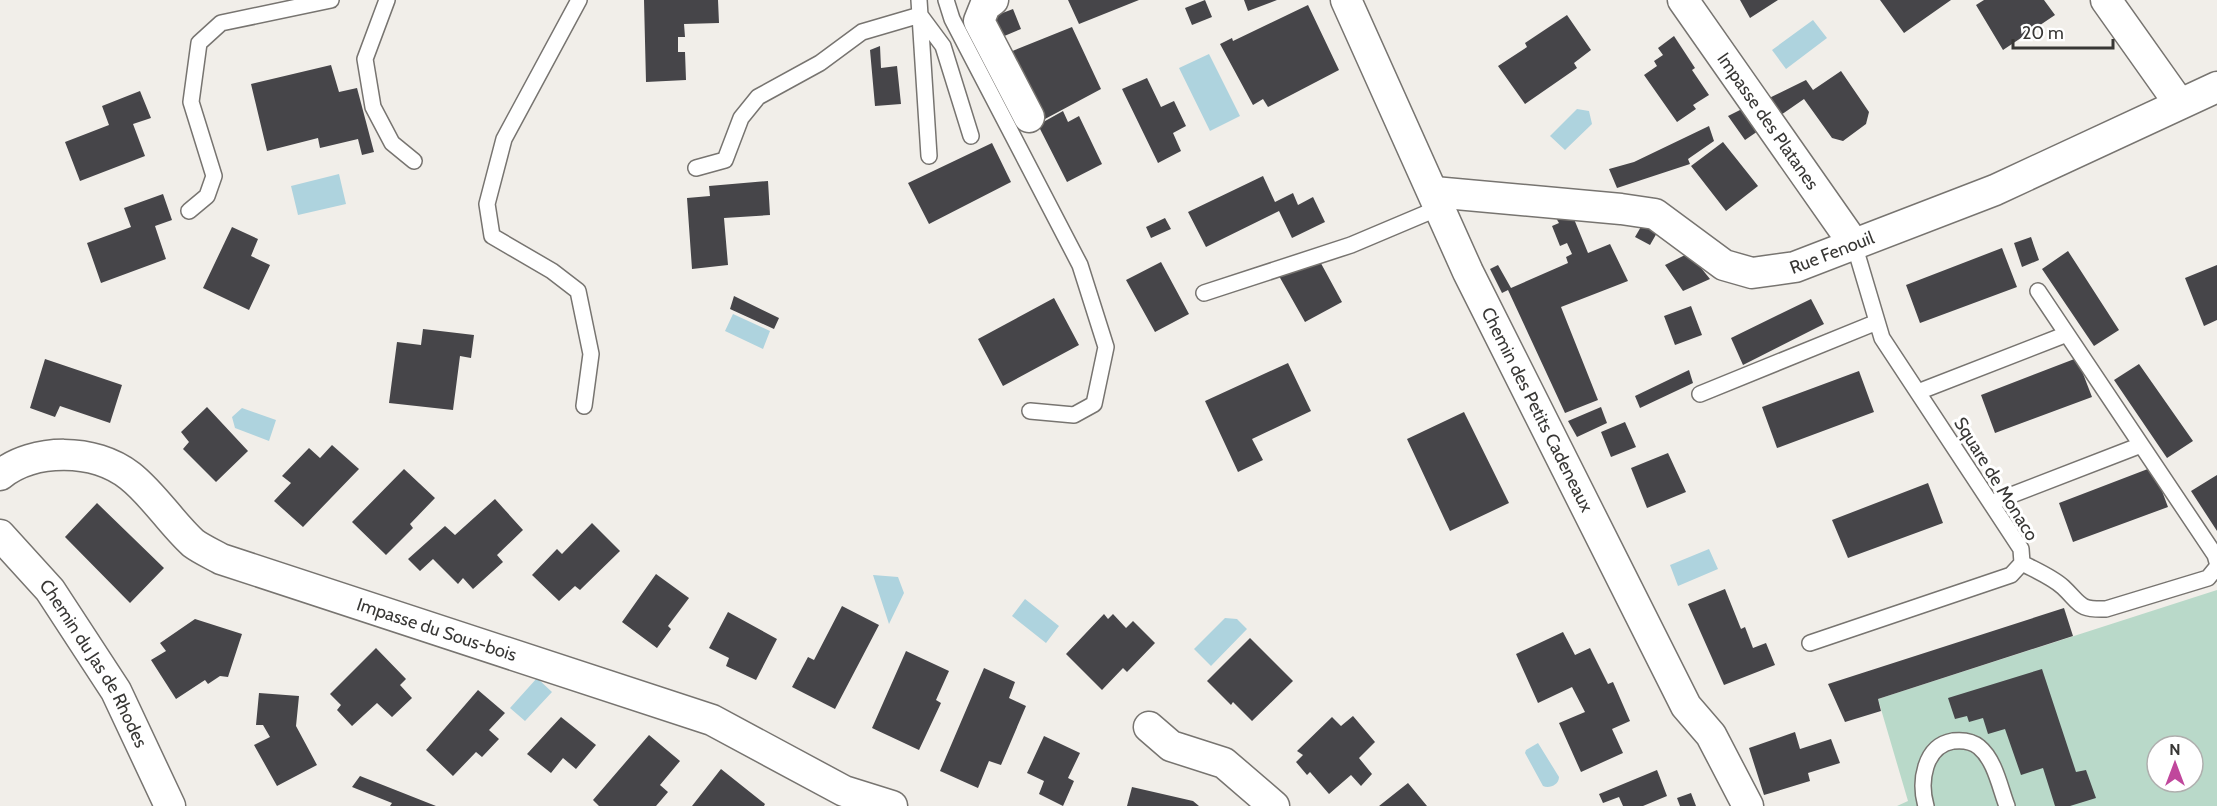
<svg xmlns="http://www.w3.org/2000/svg" width="2217" height="806" font-family="Cabin,sans-serif">
	<style>
		.green { fill: #b9d9c9; fill-rule: evenodd }
		.water { fill: #aed3de }
		.building { fill: #464549 }
		.lines { fill: none; stroke-linecap: round; stroke-linejoin: round }
		.service-casing { stroke: #777470; stroke-width: 18 }
		.minor-casing { stroke: #777470; stroke-width: 33 }
		.service { stroke: #fff; stroke-width: 15 }
		.minor { stroke: #fff; stroke-width: 30 }
		.labels { text-anchor: middle; stroke-width: 6; stroke-linejoin: round; paint-order: stroke }
		.street-label { font-size: 18px; fill: #383735; stroke: #fff }
	</style>
	<rect width="100%" height="100%" fill="#f1eee9"/>
	<path class="green" d="M2217 590V806H1897L1908 801 1878 699ZM2157 746H2193V782H2157Z"/>
	<path class="water" d="M1813 20 1827 38 1786 69 1772 50Z
		M1209 54 1240 116 1210 131 1179 68Z
		M1577 109 1589 111 1592 124 1565 150 1550 136Z
		M339 174 346 204 298 215 291 186Z
		M733 314 770 331 763 349 725 331Z
		M242 408 276 420 269 441 235 428 232 417Z
		M1709 549 1718 569 1678 586 1670 565Z
		M873 575 898 577 904 593 889 624Z
		M1025 599 1059 626 1046 643 1012 616Z
		M1225 618 1237 619 1247 629 1211 666 1194 649Z
		M537 678 552 692 525 721 510 708Z
		M1538 743 1559 777C1559 785 1549 789 1543 786L1525 753 1526 750Z"/>
	<path class="building" d="M644 0H718L719 23 684 24 685 37H678V52H685L686 80 646 82Z
		M1068 0H1139L1079 24Z
		M1205 0 1212 17 1192 25 1185 8Z
		M1244 0H1277L1248 11Z
		M1740 0H1778L1750 18Z
		M1880 0H1951L1904 33Z
		M1984 0H2044L2055 15 2003 50 1976 5Z
		M1308 5 1339 70 1268 107 1263 99 1253 105 1220 44 1232 38 1233 41Z
		M1013 9 1021 29 1002 37 992 17Z
		M1567 15 1591 50 1574 63 1577 68 1525 104 1498 66 1527 47 1525 43Z
		M1072 27 1101 89 1045 119 1010 52Z
		M1674 36 1695 68 1692 70 1709 95 1693 105 1696 109 1677 122 1644 75 1657 66 1654 61 1663 55 1658 48Z
		M880 46 881 68 897 66 901 104 875 106 870 50Z
		M331 65 339 92 357 88 374 152 362 155 358 139 320 148 318 138 267 151 251 84Z
		M1841 71 1869 112 1866 124 1843 141 1832 138 1804 99 1775 119 1763 101 1806 80 1813 90Z
		M1147 78 1161 107 1174 101 1186 126 1173 133 1181 151 1158 163 1122 89Z
		M140 91 151 118 133 124 145 156 80 181 65 142 109 125 102 106Z
		M1746 107 1761 129 1745 140 1728 116Z
		M1063 111 1068 122 1079 116 1102 164 1067 182 1038 125Z
		M1709 126 1714 141 1688 159 1690 164 1617 188 1609 169 1634 162Z
		M1723 142 1758 186 1726 211 1691 166Z
		M992 143 1011 182 929 224 908 183Z
		M1263 176 1275 202 1293 193 1298 205 1313 197 1325 222 1292 238 1279 211 1206 247 1188 212Z
		M768 181 770 215 724 218 728 265 692 269 687 198 710 196 709 186Z
		M163 194 172 220 155 226 166 259 101 283 87 243 131 227 124 208Z
		M1165 218 1171 229 1151 238 1146 227Z
		M1556 218 1574 219 1588 253 1610 244 1628 281 1561 307 1598 400 1565 413 1508 290 1502 293 1490 269 1498 265 1511 288 1568 263 1566 257 1572 254 1567 243 1560 246 1552 226 1559 223Z
		M1642 225 1658 231 1650 245 1635 237Z
		M232 227 258 239 251 256 270 265 249 310 203 288Z
		M2031 237 2039 260 2022 267 2014 243Z
		M2002 248 2017 287 1920 323 1906 285Z
		M2068 251 2119 330 2094 346 2042 269Z
		M1689 253 1710 279 1683 291 1665 265Z
		M1317 256 1342 302 1305 322 1279 276Z
		M1161 262 1189 314 1155 332 1126 280Z
		M2217 265V320L2204 326 2185 278Z
		M734 296 779 318 774 329 730 309Z
		M1054 298 1079 345 1003 386 978 339Z
		M1811 299 1824 324 1743 365 1731 338Z
		M1691 306 1702 335 1675 345 1664 316Z
		M423 329 474 335 471 358 460 356 453 410 389 403 397 342 421 345Z
		M2077 358 2092 397 1995 433 1981 395Z
		M45 359 122 385 110 423 60 406 55 417 30 408Z
		M1288 363 1311 411 1252 439 1263 460 1238 472 1205 401Z
		M2139 364 2193 441 2167 458 2114 380Z
		M1689 370 1693 383 1640 408 1635 396Z
		M1859 371 1874 412 1777 448 1762 407Z
		M207 407 248 451 216 482 183 449 189 442 181 432Z
		M1601 407 1607 423 1577 437 1568 421Z
		M1464 412 1509 503 1450 531 1407 439Z
		M1625 422 1636 447 1611 457 1601 432Z
		M332 445 359 469 303 527 274 501 291 483 282 476 309 448 320 458Z
		M1668 453 1686 492 1647 508 1631 468Z
		M2153 467 2168 507 2073 542 2059 503Z
		M404 469 435 498 410 524 413 528 386 555 352 522Z
		M2217 475V531L2191 491Z
		M1928 483 1943 523 1848 558 1832 520Z
		M495 499 523 530 497 555 503 562 473 589 463 578 458 584 433 559 420 571 408 559 445 526 455 535Z
		M97 503 164 568 130 603 65 537Z
		M592 523 620 551 580 590 575 586 559 601 532 575 557 549 562 554Z
		M656 574 689 598 668 626 671 629 657 648 622 622Z
		M1725 589 1741 629 1745 627 1753 648 1766 643 1775 665 1724 685 1688 604Z
		M842 606 879 625 835 709 792 687 808 657 814 660Z
		M2064 608 2073 636 1878 699 1881 711 1845 722 1828 684Z
		M728 612 777 639 756 680 726 666 729 658 709 648Z
		M1104 614 1108 619 1113 614 1126 628 1133 621 1155 643 1127 672 1123 668 1102 690 1066 654Z
		M195 619 242 634 228 677 220 676 208 684 205 680 176 699 151 660 166 651 160 643Z
		M1563 632 1575 655 1590 648 1608 684 1613 682 1630 721 1612 729 1623 753 1581 772 1559 723 1585 712 1572 687 1538 703 1516 654Z
		M1250 638 1293 681 1252 721 1233 702 1231 705 1207 681Z
		M376 648 406 679 400 685 412 698 392 717 377 703 352 726 337 710 341 705 330 694Z
		M906 651 949 671 936 700 941 703 919 750 872 728Z
		M984 668 1015 682 1009 698 1026 706 1001 765 989 761 978 788 940 771Z
		M2042 669 2076 772 2086 770 2096 798 2070 806H2055L2043 768 2021 775 2005 729 1988 734 1983 718 1969 722 1967 716 1955 719 1948 698Z
		M478 690 505 713 489 730 499 739 482 757 476 752 453 776 426 750Z
		M259 693 299 696 296 726 317 765 277 786 254 745 270 737 263 725H256Z
		M1353 716 1375 742 1359 758 1372 774 1361 786 1351 775 1329 794 1310 772 1307 775 1296 762 1303 755 1297 751 1332 717 1341 726Z
		M561 717 596 745 576 769 563 758 551 773 527 754Z
		M1795 732 1800 749 1831 739 1840 763 1808 773 1810 781 1764 795 1749 748Z
		M649 735 680 761 660 785 668 792 656 806H599L593 800Z
		M1044 736 1080 753 1068 778 1074 781 1063 806 1039 794 1044 781 1027 773Z
		M721 769 765 804 764 806H692Z
		M1657 770 1667 796 1643 806H1623L1619 797 1603 803 1599 794Z
		M360 776 436 806H390L392 803 352 787Z
		M1408 783 1427 806H1379Z
		M1132 787 1193 801 1199 806H1127Z
		M1691 793 1696 806H1680L1677 798Z"/>
	<g class="lines">
		<defs>
			<path id="service" d="M387 0 365 59 373 107 392 143 414 161
				M579 0 504 139 487 204 492 236 552 271 578 291 591 354 584 406
				M919 0 929 156
				M946 0 952 19 1080 265 1106 347 1094 404 1074 415 1030 411
				M696 168 725 160 741 118 758 97 820 63 862 32 920 15 943 46 971 136
				M189 211 207 196 214 176 191 102 199 43 221 23 331 0
				M2038 291 2215 555 2217 562
				M1204 293 1351 245 1441 207
				M1918 392 2067 334
				M1700 394 1877 322
				M1991 503 2141 445
				M2022 563C2035 570 2052 577 2063 587 2081 604 2078 610 2106 609L2208 578 2217 567
				M1810 643 2011 575 2022 563 2021 549 1882 338 1854 244
				M1926 806C1919 782 1924 746 1953 741 1962 740 1972 741 1979 747 1995 760 2000 788 2007 806"/>
			<g id="minor">
				<path d="M993 0 985 6 979 21 1029 117"/>
				<path id="s1" d="M1346 0 1468 272 1686 706 1711 735 1748 806"/>
				<path id="s2" d="M1683 0 1854 244"/>
				<path d="M2106 0 2179 103"/>
				<path id="s3" d="M1434 192 1621 209 1655 214 1724 265 1752 273 1795 267 1995 190 2217 87"/>
				<path id="s4" d="M0 475C34 448 94 448 130 476 154 495 171 523 193 543 201 549 212 554 221 559L712 720 844 791 892 806"/>
				<path id="s5" d="M0 535 50 590 116 691 170 806"/>
				<path d="M1149 727 1171 746 1224 763 1274 806"/>
			</g>
		</defs>
		<use href="#service" class="service-casing"/>
		<use href="#minor" class="minor-casing"/>
		<use href="#service" class="service"/>
		<use href="#minor" class="minor"/>
	</g>
	<g class="labels">
		<g class="street-label">
			<text dy="6" stroke="none"><textPath href="#s2" startOffset="148">Impasse des Platanes</textPath></text>
			<text dy="6" stroke="none"><textPath href="#s3" startOffset="420">Rue Fenouil</textPath></text>
			<text dy="6" stroke="none"><textPath href="#s1" startOffset="452">Chemin des Petits Cadeneaux</textPath></text>
			<text transform="translate(1996 479) rotate(58)" y="6">Square de Monaco</text>
			<text dy="6" stroke="none"><textPath href="#s4" startOffset="490">Impasse du Sous-bois</textPath></text>
			<text dy="6" stroke="none"><textPath href="#s5" startOffset="160">Chemin du Jas de Rhodes</textPath></text>
		</g>
	</g>
	<g transform="translate(2175 764)"><circle r="28" fill="#ffffff" stroke="#afafae" stroke-width="1.5"/>
	<path d="M0-4.5L10 22L0 15L-10 22Z" fill="#c0479c"/>
	<text y="-9" font-size="16" font-weight="bold" text-anchor="middle" fill="#383735">N</text>
	</g>
	<path d="M2013 39v9h100v-9" fill="none" stroke="#383735" stroke-width="3"/>
	<text x="2022" y="39" font-size="18" fill="#383735" stroke="#ffffff" stroke-width="4.5" paint-order="stroke">20 m</text>
</svg>
